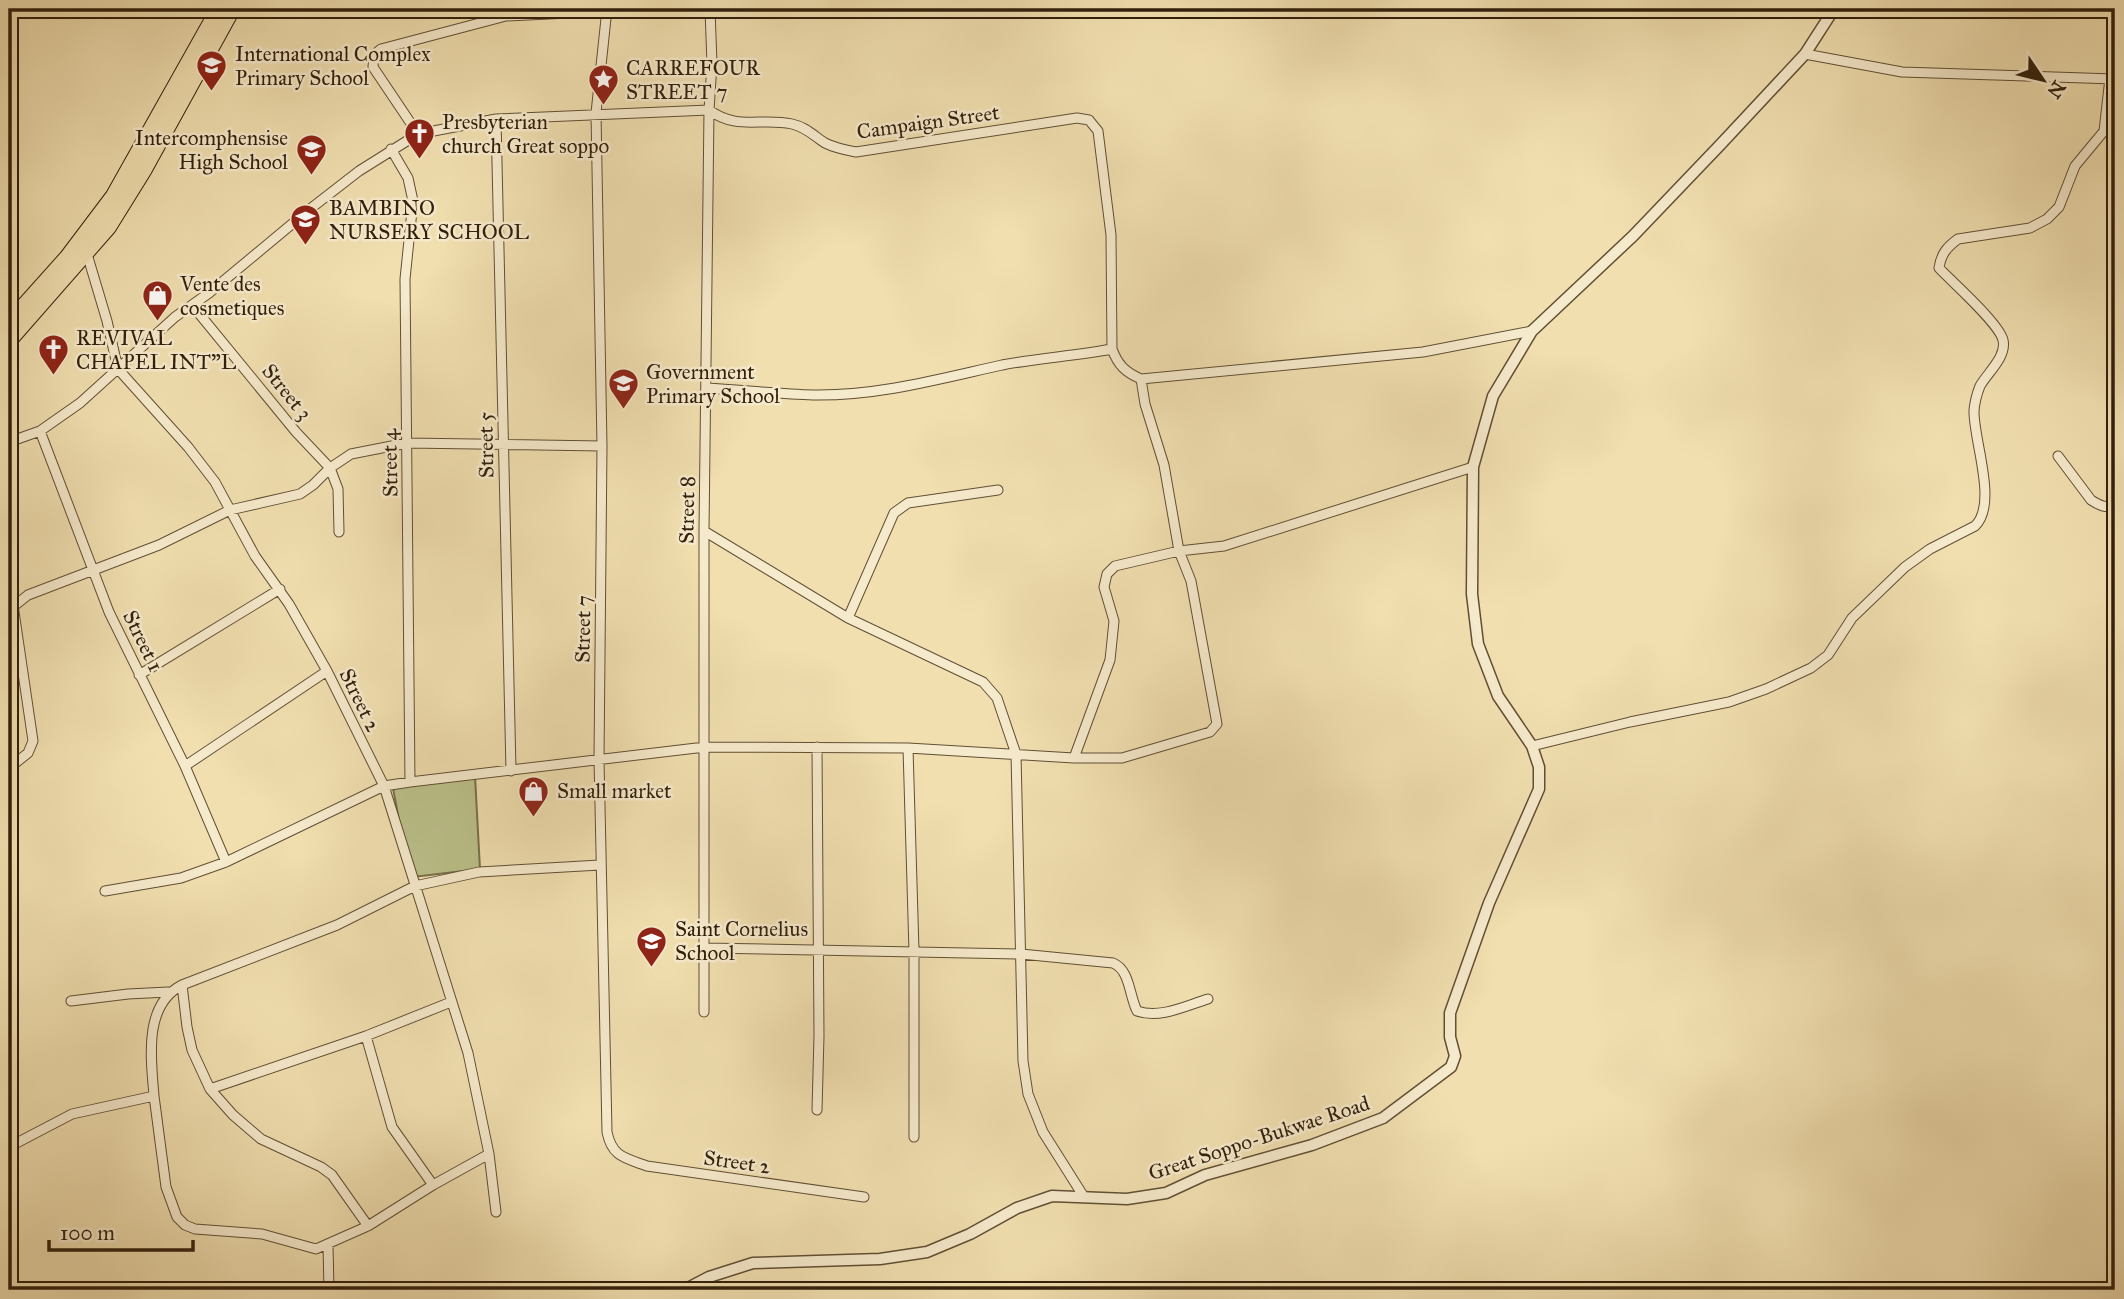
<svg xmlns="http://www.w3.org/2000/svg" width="2124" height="1299" font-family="'IM FELL Great Primer',serif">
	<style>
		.green { fill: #bbc18b; stroke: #76704b; stroke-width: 2 }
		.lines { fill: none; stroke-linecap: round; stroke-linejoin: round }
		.minor-casing { stroke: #614f34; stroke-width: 11 }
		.tertiary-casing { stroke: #614f34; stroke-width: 13 }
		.trunk-casing { stroke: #311f0b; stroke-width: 18 }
		.minor { stroke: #f6eacc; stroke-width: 9 }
		.tertiary { stroke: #f6eacc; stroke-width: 10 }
		.trunk { stroke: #f1dfb0; stroke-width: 16 }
		.labels { text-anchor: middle; stroke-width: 5; stroke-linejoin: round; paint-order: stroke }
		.poi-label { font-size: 21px; fill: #311f0b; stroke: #f6eacc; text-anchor: start }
		.street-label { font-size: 21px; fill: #311f0b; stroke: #f6eacc }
	</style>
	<rect width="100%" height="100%" fill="#f1dfb0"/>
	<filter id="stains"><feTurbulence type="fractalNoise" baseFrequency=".00286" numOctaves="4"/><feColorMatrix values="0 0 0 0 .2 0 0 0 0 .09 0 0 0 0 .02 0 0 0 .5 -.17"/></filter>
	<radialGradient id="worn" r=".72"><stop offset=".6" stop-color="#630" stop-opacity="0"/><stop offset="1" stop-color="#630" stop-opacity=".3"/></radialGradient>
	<path class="green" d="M475 776 480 869 413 877 402 836 392 783Z"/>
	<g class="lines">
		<defs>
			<path id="minor" d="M607 9 596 113 602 446 599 759 607 1132C612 1157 625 1158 647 1166L864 1197
				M1805 54 1902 72 2114 79
				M496 119 511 771
				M418 134 373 67 374 55 381 49 506 16 650 9
				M391 149 408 178 413 201 405 279 410 782
				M87 254 107 321 118 369 188 447 215 482 255 556 289 604 327 671 384 786 468 1053 489 1154 496 1212
				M192 305 296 432 330 468 338 489 339 532
				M707 388C742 390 778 394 813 395 878 396 939 379 1002 365 1038 358 1075 356 1112 349
				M40 431 109 612 185 766 226 862
				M9 442 40 431 80 403 175 317 209 293 310 209 359 171 418 134 496 119 709 110C738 131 761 117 792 124 806 127 814 136 825 143 835 148 845 150 856 152L1077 118 1089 120 1098 131 1111 235 1112 349C1118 365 1125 372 1141 379L1423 352 1532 331
				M2058 456 2091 500C2099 505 2106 509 2115 505
				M704 531 848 618 983 682 997 698 1016 754 1023 1061 1028 1094 1043 1132 1084 1197
				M9 610 28 595 159 545 230 510 300 494 313 485 330 468 351 454 407 443 602 446
				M848 618 894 513 908 503 998 490
				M139 675 280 589
				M1532 746 1630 722 1729 702 1766 689 1811 668 1828 655 1852 618 1905 567 1930 549 1975 526C1998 504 1974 442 1974 412 1974 405 1977 393 1980 386 1987 373 2007 357 2003 340 1999 323 1952 282 1939 268 1941 254 1947 247 1958 239L2030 228 2047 219 2059 207 2075 166 2104 131 2110 78
				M908 748 914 951V1137
				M1074 758H1122L1210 732 1217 724 1191 581 1179 551 1164 465 1145 404 1141 379
				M185 766 327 671
				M9 768 28 753 33 741 13 605
				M105 891 181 878 226 862 384 786 410 782 705 747 908 748 1074 758 1110 660 1114 621 1104 587 1107 574 1115 566 1179 551 1224 546 1473 467
				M705 948 1021 954 1113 963C1130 970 1129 995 1137 1011 1160 1019 1185 1006 1208 999
				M182 985 187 1027 192 1050 210 1089 366 1036 451 1002
				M71 1001 128 994 168 992
				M704 1012V531L709 110 712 64 710 9
				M210 1089 233 1115 261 1139 321 1167 332 1175 368 1226
				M154 1096 166 1187 177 1217 185 1225 195 1229 262 1234 316 1249 368 1226 433 1185 392 1127 366 1036
				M817 1110 819 1036 817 747
				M9 1147 72 1114 154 1096C151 1059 143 1005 182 985L337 925 415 886 479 872 600 865
				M433 1185 489 1154
				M328 1245 329 1290"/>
			<path id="tertiary" d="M684 1290 709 1277 753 1263 880 1259 927 1252 970 1234 1017 1208 1052 1196 1127 1199 1166 1193 1205 1175 1312 1145 1383 1118 1451 1067 1455 1056 1450 1037V1013L1489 903 1539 789V767L1532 746 1498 696 1478 644 1472 594 1473 467 1493 396 1532 331 1633 236 1721 144 1805 54 1834 9"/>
			<path id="trunk" d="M9 323 68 257 114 196 219 9
				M9 340 108 227 144 169 232 9"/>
		</defs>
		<use href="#minor" class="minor-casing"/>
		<use href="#tertiary" class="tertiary-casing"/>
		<use href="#trunk" class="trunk-casing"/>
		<use href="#minor" class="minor"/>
		<use href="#tertiary" class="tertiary"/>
		<use href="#trunk" class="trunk"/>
	</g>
	<defs>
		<symbol id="school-pin" viewBox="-11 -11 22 30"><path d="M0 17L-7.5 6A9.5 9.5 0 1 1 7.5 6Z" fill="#8f2418" stroke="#f6eacc"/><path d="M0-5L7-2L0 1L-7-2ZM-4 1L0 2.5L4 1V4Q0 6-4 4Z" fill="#fff"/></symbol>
		<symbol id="sight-pin" viewBox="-11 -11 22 30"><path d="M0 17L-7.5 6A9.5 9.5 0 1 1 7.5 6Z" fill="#8f2418" stroke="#f6eacc"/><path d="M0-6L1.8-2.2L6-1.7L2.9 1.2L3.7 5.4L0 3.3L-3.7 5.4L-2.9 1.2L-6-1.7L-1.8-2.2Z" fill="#fff"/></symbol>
		<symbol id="church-pin" viewBox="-11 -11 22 30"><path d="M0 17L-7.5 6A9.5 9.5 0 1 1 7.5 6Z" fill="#8f2418" stroke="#f6eacc"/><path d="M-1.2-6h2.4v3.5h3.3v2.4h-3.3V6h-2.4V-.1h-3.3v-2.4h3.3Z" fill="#fff"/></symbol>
		<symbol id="shop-pin" viewBox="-11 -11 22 30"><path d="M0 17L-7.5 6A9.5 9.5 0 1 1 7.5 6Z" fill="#8f2418" stroke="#f6eacc"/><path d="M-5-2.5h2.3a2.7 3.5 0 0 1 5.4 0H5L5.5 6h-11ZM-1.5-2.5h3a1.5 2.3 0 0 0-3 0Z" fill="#fff"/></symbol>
	</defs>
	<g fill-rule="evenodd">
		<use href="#school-pin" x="194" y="48" width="35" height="47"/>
		<use href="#sight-pin" x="586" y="62" width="35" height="47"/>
		<use href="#church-pin" x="402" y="116" width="35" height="47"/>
		<use href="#school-pin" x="294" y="132" width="35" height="47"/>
		<use href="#school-pin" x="288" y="202" width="35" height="47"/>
		<use href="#shop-pin" x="140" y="278" width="35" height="47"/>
		<use href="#church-pin" x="36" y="332" width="35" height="47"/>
		<use href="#school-pin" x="606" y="366" width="35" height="47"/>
		<use href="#shop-pin" x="516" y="774" width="35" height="47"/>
		<use href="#school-pin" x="634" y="924" width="35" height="47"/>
	</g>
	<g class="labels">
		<g class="poi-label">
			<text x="235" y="61">International Complex<tspan x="235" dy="24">Primary School</tspan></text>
			<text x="626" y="75">CARREFOUR<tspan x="626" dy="24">STREET 7</tspan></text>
			<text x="442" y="129">Presbyterian<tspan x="442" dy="24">church Great soppo</tspan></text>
			<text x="288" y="145" text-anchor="end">Intercomphensise<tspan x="288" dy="24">High School</tspan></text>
			<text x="329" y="215">BAMBINO<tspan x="329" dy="24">NURSERY SCHOOL</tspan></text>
			<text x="180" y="291">Vente des<tspan x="180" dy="24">cosmetiques</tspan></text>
			<text x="76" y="345">REVIVAL<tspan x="76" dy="24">CHAPEL INT"L</tspan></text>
			<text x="646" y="379">Government<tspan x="646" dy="24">Primary School</tspan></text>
			<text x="557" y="798">Small market</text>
			<text x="675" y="936">Saint Cornelius<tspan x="675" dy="24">School</tspan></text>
		</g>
		<g class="street-label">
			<text transform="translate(928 122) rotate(-8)" y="7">Campaign Street</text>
			<text transform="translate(287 392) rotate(51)" y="7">Street 3</text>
			<text transform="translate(486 445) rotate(-91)" y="7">Street 5</text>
			<text transform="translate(390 463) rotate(-91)" y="7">Street 4</text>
			<text transform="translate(687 510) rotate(-89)" y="7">Street 8</text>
			<text transform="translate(583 629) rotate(-89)" y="7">Street 7</text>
			<text transform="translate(143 641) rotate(64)" y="7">Street 1</text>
			<text transform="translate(360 700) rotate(64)" y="7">Street 2</text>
			<text transform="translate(1259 1138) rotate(-18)" y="7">Great Soppo-Bukwae Road</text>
			<text transform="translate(737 1162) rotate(8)" y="7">Street 2</text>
		</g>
	</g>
	<rect width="2124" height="1299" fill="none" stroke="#f1dfb0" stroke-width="35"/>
	<rect x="10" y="10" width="2103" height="1278" fill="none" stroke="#311f0b" stroke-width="3.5"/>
	<rect x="18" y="18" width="2089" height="1264" fill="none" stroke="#311f0b" stroke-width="2"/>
	<g transform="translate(2043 80) rotate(125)" stroke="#f6eacc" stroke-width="5" paint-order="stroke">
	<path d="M0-5L12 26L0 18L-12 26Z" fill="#311f0b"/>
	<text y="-10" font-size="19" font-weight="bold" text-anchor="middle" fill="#311f0b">N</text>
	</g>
	<path d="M49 1240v10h144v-10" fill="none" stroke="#311f0b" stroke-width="3.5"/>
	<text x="60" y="1240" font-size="21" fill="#311f0b" stroke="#f6eacc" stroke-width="5" paint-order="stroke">100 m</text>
	<rect width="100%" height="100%" filter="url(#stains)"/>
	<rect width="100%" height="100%" fill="url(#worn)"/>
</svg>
